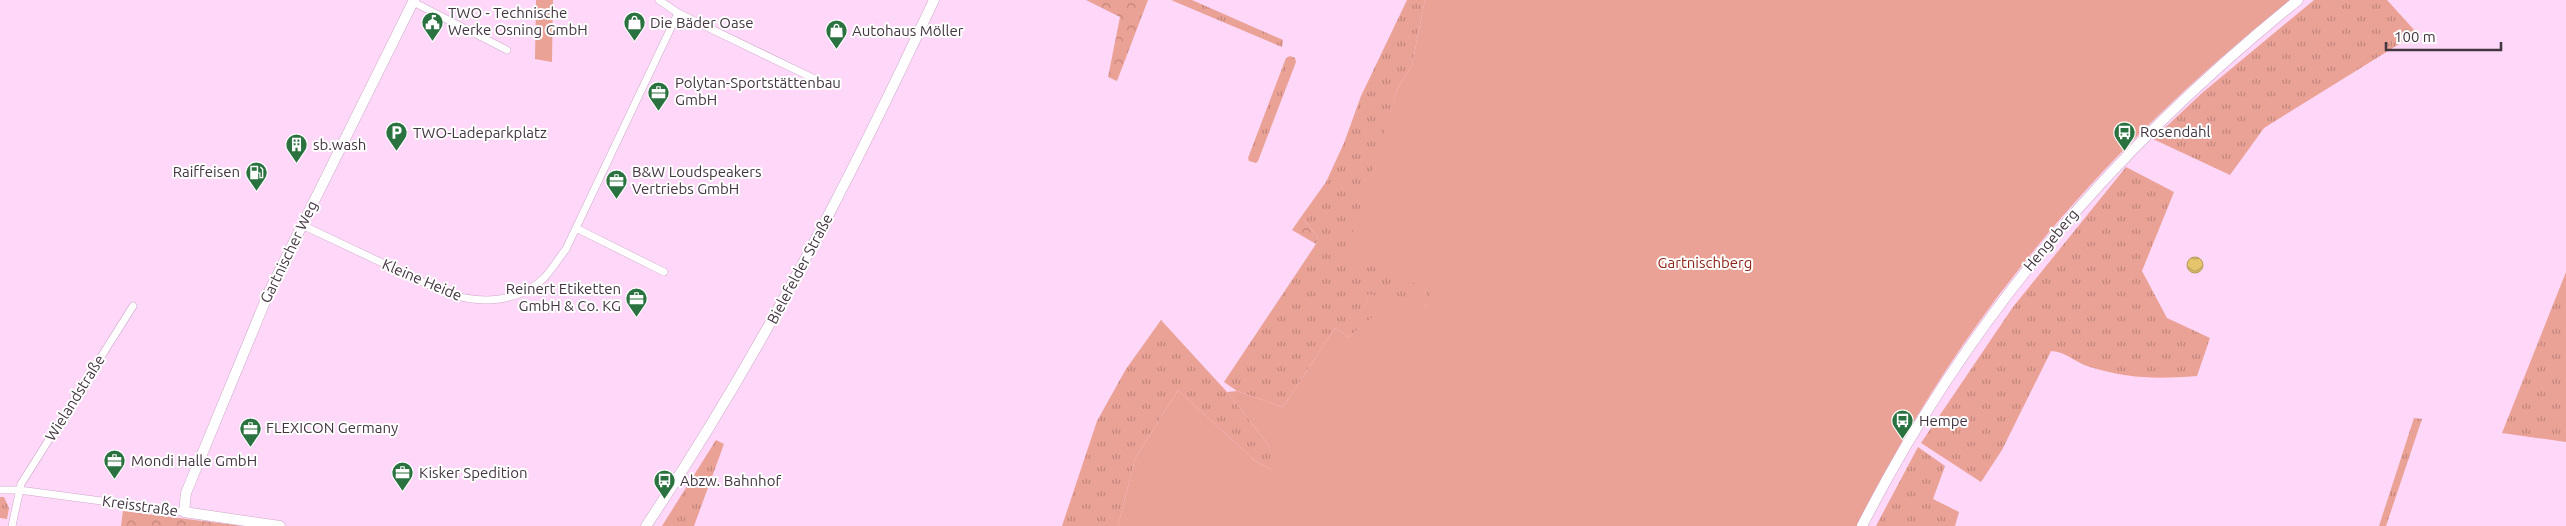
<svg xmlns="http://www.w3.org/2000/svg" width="2566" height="526" font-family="Ubuntu,sans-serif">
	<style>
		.grass { fill: url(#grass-tufts) }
		.forest { fill: url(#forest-crowns) }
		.park { fill: #eba296 }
		.water { fill: url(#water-waves); stroke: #b59a5f }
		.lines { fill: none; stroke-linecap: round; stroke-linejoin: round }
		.street-casing { stroke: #cda8c9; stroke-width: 8 }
		.secondary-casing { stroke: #cda8c9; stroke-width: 11 }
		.street { stroke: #fff; stroke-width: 7 }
		.secondary { stroke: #fff; stroke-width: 10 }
		.labels { text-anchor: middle; stroke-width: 4; stroke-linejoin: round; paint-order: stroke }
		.poi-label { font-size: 15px; fill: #443542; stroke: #fff; text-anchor: start }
		.street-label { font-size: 15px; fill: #443542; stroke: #fff }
		.park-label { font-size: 15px; fill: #8e2317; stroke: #fff }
	</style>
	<defs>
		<pattern id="grass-tufts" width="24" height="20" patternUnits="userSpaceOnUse" patternTransform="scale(1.25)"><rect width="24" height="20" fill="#eba296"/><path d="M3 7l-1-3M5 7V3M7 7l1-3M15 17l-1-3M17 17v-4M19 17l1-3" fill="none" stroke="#c0857c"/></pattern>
		<pattern id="forest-crowns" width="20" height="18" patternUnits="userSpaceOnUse" patternTransform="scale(1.25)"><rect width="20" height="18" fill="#eba296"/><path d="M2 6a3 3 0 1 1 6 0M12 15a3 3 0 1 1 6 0" fill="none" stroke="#c0857c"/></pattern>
		<pattern id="water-waves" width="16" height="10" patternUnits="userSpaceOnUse" patternTransform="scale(1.25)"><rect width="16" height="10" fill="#e5c56c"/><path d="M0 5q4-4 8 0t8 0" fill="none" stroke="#bba15a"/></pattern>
	</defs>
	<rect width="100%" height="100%" fill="#fed7f9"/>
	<path class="grass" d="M1171 0H1192L1283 40 1282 47Z
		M1407 0H1425L1412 65 1397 90 1389 117 1525 62 1427 306 1366 299 1374 316 1349 337 1335 328 1283 407 1237 391 1224 382 1316 244 1318 237 1301 217 1326 182 1344 143 1361 96Z
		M2314 0H2387L2417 33 2264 128 2230 175 2153 139 2202 93Z
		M1290 56 1295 58 1296 62 1258 161 1256 163 1249 161 1248 158 1286 58Z
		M2126 167 2174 192 2142 271 2167 318 2210 338 2197 376C2156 379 2130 379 2090 367 2076 363 2067 352 2051 351L2002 450 1981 482 1921 443 2013 307Z
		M2566 272V442L2502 433Z
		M1161 320 1227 392 1268 444 1274 465 1270 469 1254 460 1178 390 1135 459 1118 526H1062L1097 421 1126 369Z
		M2414 418 2422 419 2386 526H2379Z
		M716 440 724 444 694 526H662Z
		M1918 447 1945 466 1933 499 1959 512 1955 526H1876Z
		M0 497H4L9 508 7 519 0 518Z"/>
	<path class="forest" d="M1086 0H1148L1117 81 1108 77 1120 17Z
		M1301 217 1318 237 1316 244 1292 230Z
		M123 511 243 526H121Z"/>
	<path class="park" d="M536 0H553L552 62 535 59Z
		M1425 0H2291C2137 121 1999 271 1902 442 1886 470 1873 498 1858 526H1118L1135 459 1178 390 1254 460 1270 469 1273 465 1268 444 1227 392 1237 391 1283 407 1335 328 1349 337 1373 316 1366 299 1368 294 1427 306 1431 290 1345 256 1397 90 1412 65Z"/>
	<path class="water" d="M2187 265a8 8 0 1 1 16 0a8 8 0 1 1-16 0Z"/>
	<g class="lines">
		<defs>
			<path id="street" d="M659 0 678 13 823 83
				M413 2 507 50
				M302 225 446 293C479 304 518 304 545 277 553 268 559 258 566 249L678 13
				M576 228 664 272
				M0 490H19L184 512
				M12 526 21 484 133 306"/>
			<path id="secondary" d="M280 526 184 512 186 493 269 292 414 0
				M646 526C758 359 849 182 934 0
				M1862 526C1969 316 2115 148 2298 0"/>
		</defs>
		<use href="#street" class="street-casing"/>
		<use href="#secondary" class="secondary-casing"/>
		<use href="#street" class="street"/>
		<use href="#secondary" class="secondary"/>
	</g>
	<defs>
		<symbol id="civic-pin" viewBox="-11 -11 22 30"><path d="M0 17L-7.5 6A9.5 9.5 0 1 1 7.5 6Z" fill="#2a723f" stroke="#fff"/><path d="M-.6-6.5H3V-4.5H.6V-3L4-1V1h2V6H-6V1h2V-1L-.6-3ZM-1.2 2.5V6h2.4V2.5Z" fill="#fff"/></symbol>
		<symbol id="shop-pin" viewBox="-11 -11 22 30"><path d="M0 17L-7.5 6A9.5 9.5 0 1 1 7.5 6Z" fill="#2a723f" stroke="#fff"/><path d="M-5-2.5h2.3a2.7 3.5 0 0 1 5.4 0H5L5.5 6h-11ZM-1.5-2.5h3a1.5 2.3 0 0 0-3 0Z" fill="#fff"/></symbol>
		<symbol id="office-pin" viewBox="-11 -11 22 30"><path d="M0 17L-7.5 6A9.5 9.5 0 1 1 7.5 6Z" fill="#2a723f" stroke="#fff"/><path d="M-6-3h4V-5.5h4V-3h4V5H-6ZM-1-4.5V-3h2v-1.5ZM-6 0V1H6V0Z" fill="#fff"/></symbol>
		<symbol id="bus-pin" viewBox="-11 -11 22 30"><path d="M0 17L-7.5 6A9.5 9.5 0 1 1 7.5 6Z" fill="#2a723f" stroke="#fff"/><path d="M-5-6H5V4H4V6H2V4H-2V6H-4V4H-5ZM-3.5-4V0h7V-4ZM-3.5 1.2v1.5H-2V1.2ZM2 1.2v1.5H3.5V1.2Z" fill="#fff"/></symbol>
		<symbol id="parking-pin" viewBox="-11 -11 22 30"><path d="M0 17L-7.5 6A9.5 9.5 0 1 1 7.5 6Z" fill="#2a723f" stroke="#fff"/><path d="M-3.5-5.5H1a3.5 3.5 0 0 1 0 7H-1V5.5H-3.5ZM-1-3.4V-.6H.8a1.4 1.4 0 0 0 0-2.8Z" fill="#fff"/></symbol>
		<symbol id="building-pin" viewBox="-11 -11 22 30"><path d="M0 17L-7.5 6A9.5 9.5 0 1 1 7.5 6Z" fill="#2a723f" stroke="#fff"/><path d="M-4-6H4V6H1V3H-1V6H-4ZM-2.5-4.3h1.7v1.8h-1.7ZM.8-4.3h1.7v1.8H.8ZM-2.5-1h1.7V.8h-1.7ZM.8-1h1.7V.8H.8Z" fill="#fff"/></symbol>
		<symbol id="fuel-pin" viewBox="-11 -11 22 30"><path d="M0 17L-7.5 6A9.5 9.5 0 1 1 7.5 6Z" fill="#2a723f" stroke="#fff"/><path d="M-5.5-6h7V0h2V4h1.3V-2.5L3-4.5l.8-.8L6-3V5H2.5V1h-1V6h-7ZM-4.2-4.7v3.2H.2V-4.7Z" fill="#fff"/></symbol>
	</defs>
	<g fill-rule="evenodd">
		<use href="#civic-pin" x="420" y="10" width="25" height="34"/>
		<use href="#shop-pin" x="622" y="10" width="25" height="34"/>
		<use href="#shop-pin" x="824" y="18" width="25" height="34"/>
		<use href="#office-pin" x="646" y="80" width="25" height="34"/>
		<use href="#bus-pin" x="2112" y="120" width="25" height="34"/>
		<use href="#parking-pin" x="384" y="120" width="25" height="34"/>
		<use href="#building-pin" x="284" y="132" width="25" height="34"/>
		<use href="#fuel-pin" x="244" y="160" width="25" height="34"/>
		<use href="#office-pin" x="604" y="168" width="25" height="34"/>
		<use href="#office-pin" x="624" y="286" width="25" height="34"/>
		<use href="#bus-pin" x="1890" y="408" width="25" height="34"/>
		<use href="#office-pin" x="238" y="416" width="25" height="34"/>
		<use href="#office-pin" x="102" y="448" width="25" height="34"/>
		<use href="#office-pin" x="390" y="460" width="25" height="34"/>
		<use href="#bus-pin" x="652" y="468" width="25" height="34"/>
	</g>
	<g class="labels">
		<g class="poi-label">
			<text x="448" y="18">TWO - Technische<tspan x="448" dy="17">Werke Osning GmbH</tspan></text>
			<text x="650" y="28">Die Bäder Oase</text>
			<text x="852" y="36">Autohaus Möller</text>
			<text x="675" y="88">Polytan-Sportstättenbau<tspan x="675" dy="17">GmbH</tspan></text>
			<text x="2140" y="137">Rosendahl</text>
			<text x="413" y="138">TWO-Ladeparkplatz</text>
			<text x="313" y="150">sb.wash</text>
			<text x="240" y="177" text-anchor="end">Raiffeisen</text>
			<text x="632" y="177">B&amp;W Loudspeakers<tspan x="632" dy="17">Vertriebs GmbH</tspan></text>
			<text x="621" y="294" text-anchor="end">Reinert Etiketten<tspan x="621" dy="17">GmbH &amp; Co. KG</tspan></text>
			<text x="1919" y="426">Hempe</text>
			<text x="266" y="433">FLEXICON Germany</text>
			<text x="131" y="466">Mondi Halle GmbH</text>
			<text x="419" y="478">Kisker Spedition</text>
			<text x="680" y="486">Abzw. Bahnhof</text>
		</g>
		<g class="street-label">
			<text transform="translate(2051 240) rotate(-50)" y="5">Hengeberg</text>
			<text transform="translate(289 252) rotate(-64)" y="5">Gartnischer Weg</text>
			<text transform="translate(800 269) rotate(-62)" y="5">Bielefelder Straße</text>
			<text transform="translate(422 280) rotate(23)" y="5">Kleine Heide</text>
			<text transform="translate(75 398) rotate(-58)" y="5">Wielandstraße</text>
			<text transform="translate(140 506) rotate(8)" y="5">Kreisstraße</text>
		</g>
		<g class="park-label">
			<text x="1705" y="268">Gartnischberg</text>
		</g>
	</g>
	<path d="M2386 42v8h115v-8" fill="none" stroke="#443542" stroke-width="2.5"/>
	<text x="2394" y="42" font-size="15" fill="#443542" stroke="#ffffff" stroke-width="4" paint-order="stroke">100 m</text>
</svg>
